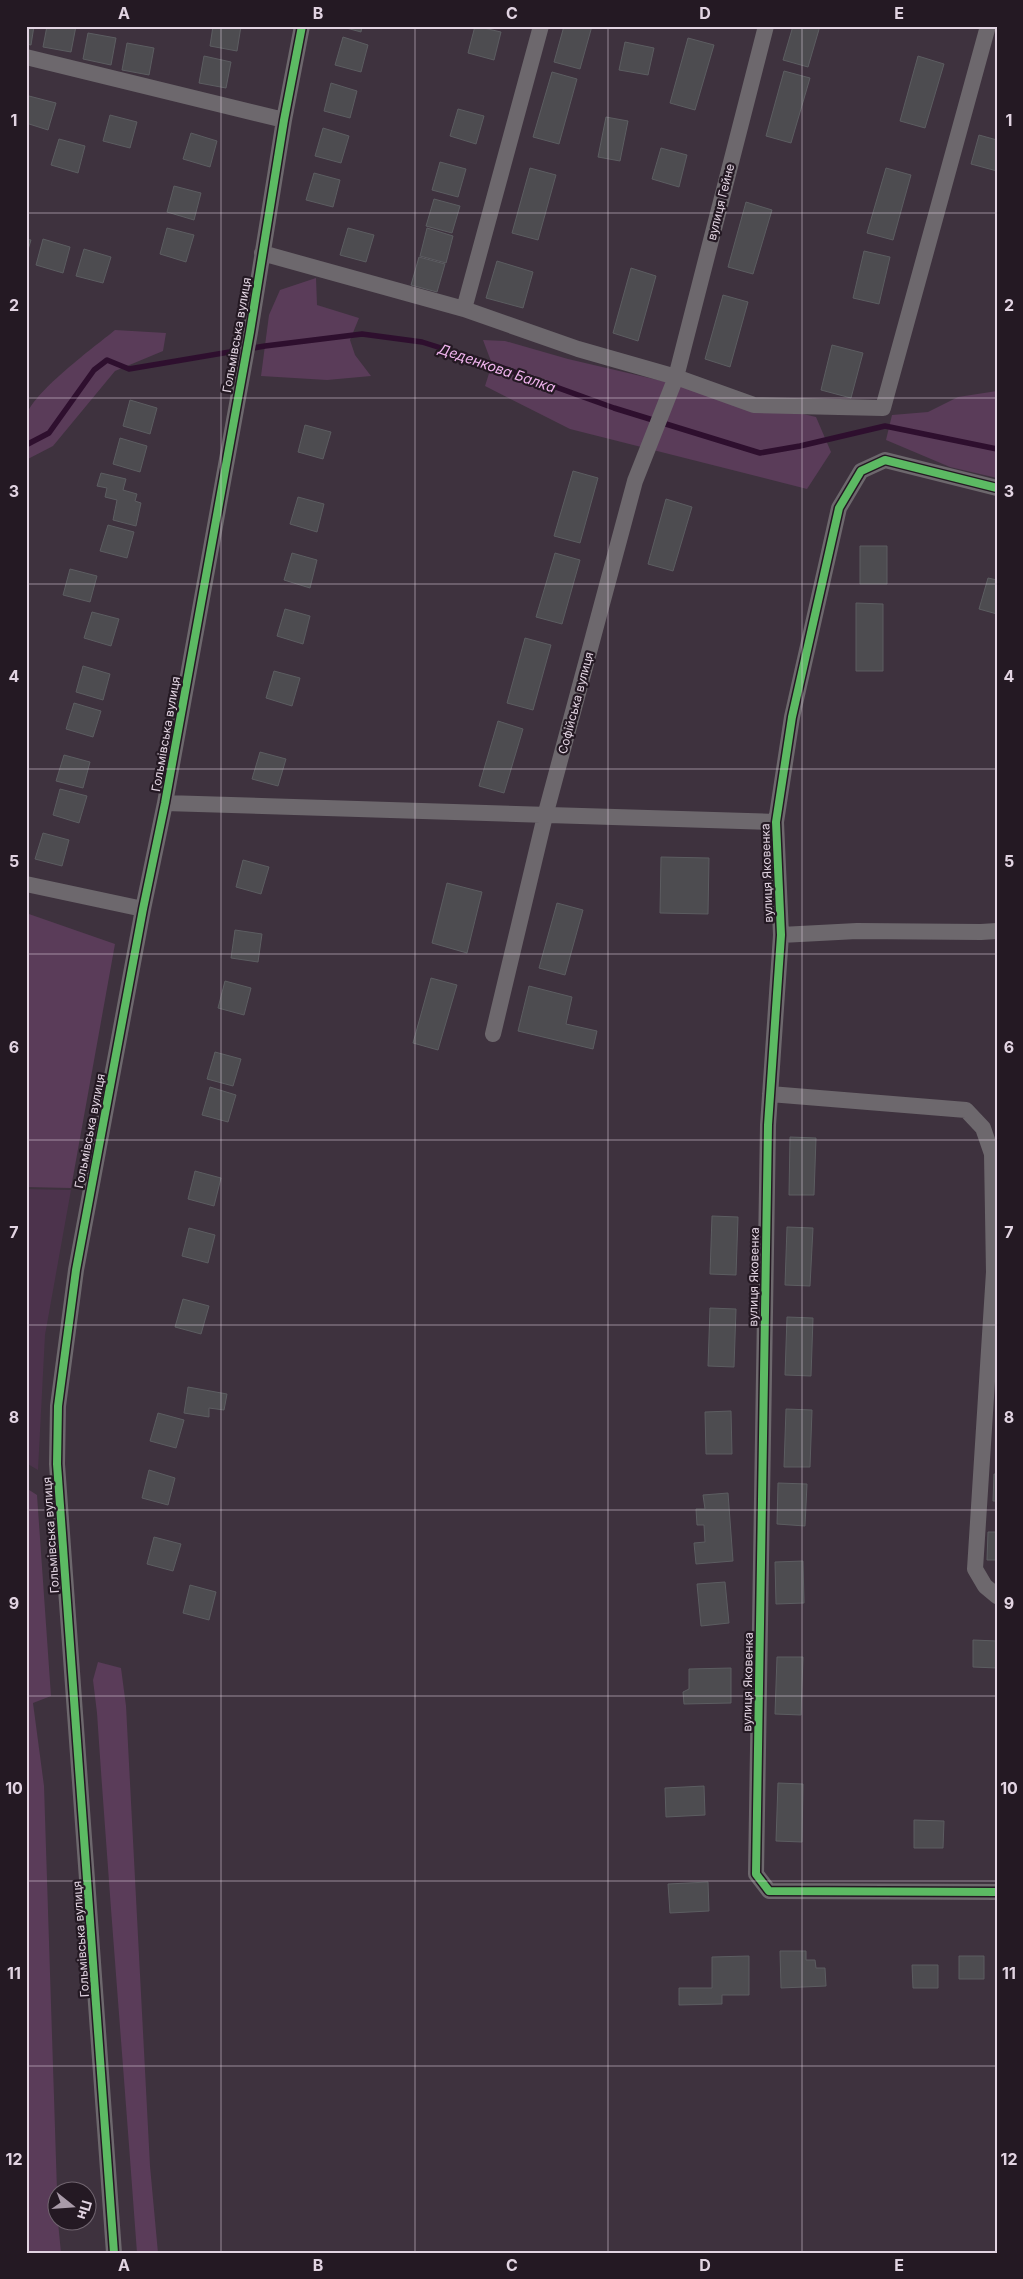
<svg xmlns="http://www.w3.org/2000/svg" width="1023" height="2279" font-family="Inter,sans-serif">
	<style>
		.built { fill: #4c334c }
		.green { fill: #5a3c59 }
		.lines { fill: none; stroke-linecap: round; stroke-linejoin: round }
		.stream { stroke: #2e0f2e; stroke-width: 5.5 }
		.building { fill: #4d4c50; stroke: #5c5d61 }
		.minor { stroke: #6d686d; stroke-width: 16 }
		.cycleway-casing { stroke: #241923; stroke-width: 11 }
		.cycleway { stroke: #5cba63; stroke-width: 8 }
		.grid { fill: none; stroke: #e2d4e2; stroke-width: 1; stroke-opacity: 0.55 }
		.labels { text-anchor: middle; stroke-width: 4.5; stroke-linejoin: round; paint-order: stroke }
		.street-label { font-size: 12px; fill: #e2d4e2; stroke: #241923 }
		.water-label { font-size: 14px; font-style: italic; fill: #efb3ed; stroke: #241923 }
		.neatline { fill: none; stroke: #e2d4e2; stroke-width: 2 }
		.grid-label { font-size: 16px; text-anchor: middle; font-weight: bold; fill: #e2d4e2 }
	</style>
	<rect width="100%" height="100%" fill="#3e323e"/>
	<path class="built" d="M26 1189 71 1190 45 1335 38 1470 26 1463Z"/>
	<path class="green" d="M316 278 317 305 359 318 350 340 355 355 371 376 327 380 261 376 269 315 280 290Z
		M115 330 166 333 163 351 115 371 53 446 26 460C26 449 23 425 27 414 36 390 93 348 115 330Z
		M483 340 505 341 568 359 816 417 831 452 807 489 570 429 485 386 492 364Z
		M997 391V478L950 467 886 440 892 415 928 412 958 397Z
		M26 913 115 944 71 1188 26 1187Z
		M26 1488 37 1495 51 1696 33 1703 44 1786 58 2222 61 2253H26Z
		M98 1662 121 1668 126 1706 150 2166 158 2253H137C124 2073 109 1893 97 1713L93 1680Z"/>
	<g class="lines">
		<path class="stream" d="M26 445 49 433 94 370 107 360 129 369 265 346 362 334 422 342 492 364 614 408 760 453 800 446 885 426 997 449"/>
	</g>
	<path class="building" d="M26 26H34L31 45 26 44Z
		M47 26H76L71 52 43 47Z
		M213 26H241L237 51 210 46Z
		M339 26H362L361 32Z
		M475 26 501 32 494 60 468 53Z
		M564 26H592L580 69 554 62Z
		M793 26H820L808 67 783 60Z
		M88 33 116 38 111 65 83 59Z
		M343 37 368 45 361 72 335 65Z
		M688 38 714 45 695 110 670 103Z
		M625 42 654 48 648 75 619 70Z
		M127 43 154 48 149 75 122 70Z
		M204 56 231 62 226 88 199 83Z
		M918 56 944 64 925 128 900 121Z
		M784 71 810 78 791 143 766 136Z
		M552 72 577 79 559 144 533 137Z
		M331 83 357 91 350 118 324 111Z
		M29 96 56 103 48 130 26 123V106Z
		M458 109 484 116 476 144 450 136Z
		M110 115 137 122 130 148 103 141Z
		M606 117 628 121 620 161 598 157Z
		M323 128 349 136 341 163 315 156Z
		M191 133 217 141 210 167 183 159Z
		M979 135 997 140V171L971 164Z
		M59 139 85 146 78 173 51 165Z
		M661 148 687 155 679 187 652 179Z
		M440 162 466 169 458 197 432 190Z
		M530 168 556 175 538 240 512 233Z
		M886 168 911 175 893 240 867 233Z
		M314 173 340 180 333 207 306 200Z
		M174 186 201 193 194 220 167 212Z
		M434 199 460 206 452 233 426 226Z
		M746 202 772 210 753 274 728 267Z
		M167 228 194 235 186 262 160 254Z
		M348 228 374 235 366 262 340 255Z
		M427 228 453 236 446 263 420 256Z
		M26 239 31 240 26 256Z
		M43 239 70 247 63 273 36 265Z
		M84 249 111 257 103 283 76 276Z
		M864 251 890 257 879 304 853 298Z
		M419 257 445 264 437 292 411 285Z
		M497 261 533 272 523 308 486 298Z
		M631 268 656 276 638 341 613 333Z
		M723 295 748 302 730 367 705 359Z
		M832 345 863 353 851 398 821 390Z
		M130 400 157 408 150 434 123 426Z
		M305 425 331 432 323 459 298 452Z
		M120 438 147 446 140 472 113 464Z
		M573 471 598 478 580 543 554 536Z
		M101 473 126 479 123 490 137 494 135 501 141 503 136 526 113 520 117 500 105 497 107 488 97 486Z
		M298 497 324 504 317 532 290 524Z
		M666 499 692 507 673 571 648 564Z
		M108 525 134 532 127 558 100 551Z
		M860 546H887V584H860Z
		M292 553 317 560 310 588 284 580Z
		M555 553 580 560 562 624 536 617Z
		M70 569 97 576 90 602 63 595Z
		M988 578 997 580V614L979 609Z
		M856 603 883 604V671H856Z
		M285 609 310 616 303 644 277 636Z
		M92 612 119 619 111 646 84 638Z
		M525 638 551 645 533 710 507 703Z
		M83 666 110 674 103 700 76 692Z
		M274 671 300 678 292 706 266 698Z
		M74 703 101 711 93 737 66 729Z
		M498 721 523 729 504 793 479 786Z
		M260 752 286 759 278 786 252 779Z
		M64 755 90 762 83 788 56 781Z
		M60 789 87 796 79 823 53 815Z
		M43 833 69 840 62 866 35 859Z
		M661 857 709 858 708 914 660 913Z
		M243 860 269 867 261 894 236 887Z
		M447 883 482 892 467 953 432 943Z
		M557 903 583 910 565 975 539 968Z
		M235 930 262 934 258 962 231 958Z
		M431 978 457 985 438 1050 413 1043Z
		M225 981 251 988 244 1015 218 1008Z
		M529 986 572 997 566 1024 597 1031 593 1049 518 1031Z
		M215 1052 241 1059 233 1086 207 1079Z
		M210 1087 236 1095 228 1122 202 1115Z
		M790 1137 816 1138 814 1195H789Z
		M195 1171 221 1178 214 1206 188 1199Z
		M712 1216 738 1217 736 1275 710 1274Z
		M787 1227 813 1228 810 1286 785 1285Z
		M189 1228 215 1235 208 1263 182 1256Z
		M183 1299 209 1306 201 1334 175 1327Z
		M710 1308 736 1309 734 1367 708 1366Z
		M787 1317 813 1318 811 1376 785 1375Z
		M188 1387 227 1394 224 1410 209 1408V1417L184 1413Z
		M786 1409 812 1410 810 1467H784Z
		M731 1411 732 1454H706L705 1412Z
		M158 1413 184 1420 176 1448 150 1441Z
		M149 1470 175 1478 168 1505 142 1498Z
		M994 1474H997V1501H993Z
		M778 1483 807 1484 805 1526 777 1524Z
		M728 1493 733 1561 696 1564 694 1543 705 1542 704 1525H697L696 1509H705L703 1495Z
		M988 1532H997V1560H987Z
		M154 1537 181 1544 173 1571 147 1564Z
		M803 1561 804 1603 776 1604 775 1562Z
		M725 1582 729 1623 701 1626 697 1584Z
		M190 1585 216 1592 209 1620 183 1613Z
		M973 1640 997 1641V1668L973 1667Z
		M777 1657H803L801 1715 775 1714Z
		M731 1668V1703L684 1704 683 1692 689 1689V1669Z
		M778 1783 803 1784 802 1842 776 1841Z
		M704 1786 705 1815 666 1817 665 1788Z
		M914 1820 944 1821 943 1848H914Z
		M708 1882 709 1911 670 1913 668 1884Z
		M780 1951H806V1960H815L816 1968H825L826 1986 781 1988Z
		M749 1956V1995H722V2004L679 2005V1988H712V1957Z
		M959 1956H984V1979H959Z
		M912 1965H938V1988H913Z"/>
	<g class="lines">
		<path class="minor" d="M26 57 284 120
			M262 253 464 309 578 349 676 377 754 405 883 408 988 26
			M464 309 541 26
			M997 488 885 460 861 471 839 508 792 717 776 822 781 935 768 1125 756 1874 769 1891 997 1892
			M165 803 776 822
			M26 884 143 909
			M781 935 857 931 981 932 997 931
			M493 1034 545 816 635 481 676 377 766 26
			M770 1094 966 1110 983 1128 992 1154 994 1272 975 1569 985 1586 997 1596
			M114 2253 57 1464 58 1406 76 1270 143 909 165 803 250 332 284 120 302 26"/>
		<defs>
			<path id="cycleway" d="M997 488 885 460 861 471 839 508 792 717 776 822 781 935 768 1125 756 1874 769 1891 997 1892
				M114 2253 57 1464 58 1406 76 1270 143 909 165 803 250 332 284 120 302 26"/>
		</defs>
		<use href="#cycleway" class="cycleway-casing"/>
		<use href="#cycleway" class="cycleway"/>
	</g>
	<path class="grid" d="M221 26V2253M415 26V2253M608 26V2253M802 26V2253M26 213H997M26 398H997M26 584H997M26 769H997M26 954H997M26 1140H997M26 1325H997M26 1510H997M26 1696H997M26 1881H997M26 2066H997"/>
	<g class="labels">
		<g class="street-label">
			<text transform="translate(721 202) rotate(-76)" y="4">вулиця Гейне</text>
			<text transform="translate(237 335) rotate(-80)" y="4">Гольмівська вулиця</text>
			<text transform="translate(576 703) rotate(-75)" y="4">Софійська вулиця</text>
			<text transform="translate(166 734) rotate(-80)" y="4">Гольмівська вулиця</text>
			<text transform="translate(767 873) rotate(-92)" y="4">вулиця Яковенка</text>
			<text transform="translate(90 1131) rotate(-79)" y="4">Гольмівська вулиця</text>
			<text transform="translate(754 1277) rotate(-89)" y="4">вулиця Яковенка</text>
			<text transform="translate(51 1535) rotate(-94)" y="4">Гольмівська вулиця</text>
			<text transform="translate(748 1682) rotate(-89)" y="4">вулиця Яковенка</text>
			<text transform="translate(81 1939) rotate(-94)" y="4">Гольмівська вулиця</text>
		</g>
		<g class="water-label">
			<text transform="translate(497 368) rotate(19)" y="5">Деденкова Балка</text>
		</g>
	</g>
	<rect width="1023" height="2279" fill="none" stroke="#241923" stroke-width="55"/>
	<g transform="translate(72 2206) rotate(107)"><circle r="24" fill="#241923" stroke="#70646f"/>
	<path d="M0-4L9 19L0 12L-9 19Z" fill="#a99ba9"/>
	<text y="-8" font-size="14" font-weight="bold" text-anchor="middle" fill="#e2d4e2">Пн</text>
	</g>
	<rect x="28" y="28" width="968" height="2224" class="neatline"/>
	<g class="grid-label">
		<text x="124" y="19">A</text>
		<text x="318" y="19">B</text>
		<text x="512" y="19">C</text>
		<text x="705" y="19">D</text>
		<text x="899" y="19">E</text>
		<text x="14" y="126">1</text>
		<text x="1009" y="126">1</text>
		<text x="14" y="311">2</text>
		<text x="1009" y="311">2</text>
		<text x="14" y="497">3</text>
		<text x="1009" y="497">3</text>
		<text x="14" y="682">4</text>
		<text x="1009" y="682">4</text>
		<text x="14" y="867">5</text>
		<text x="1009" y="867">5</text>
		<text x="14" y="1053">6</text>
		<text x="1009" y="1053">6</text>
		<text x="14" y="1238">7</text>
		<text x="1009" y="1238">7</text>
		<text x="14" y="1423">8</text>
		<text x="1009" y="1423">8</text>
		<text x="14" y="1609">9</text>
		<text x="1009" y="1609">9</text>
		<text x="14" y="1794">10</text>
		<text x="1009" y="1794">10</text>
		<text x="14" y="1979">11</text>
		<text x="1009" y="1979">11</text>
		<text x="14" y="2165">12</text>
		<text x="1009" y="2165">12</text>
		<text x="124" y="2271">A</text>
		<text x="318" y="2271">B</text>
		<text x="512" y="2271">C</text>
		<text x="705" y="2271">D</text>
		<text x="899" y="2271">E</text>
	</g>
</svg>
